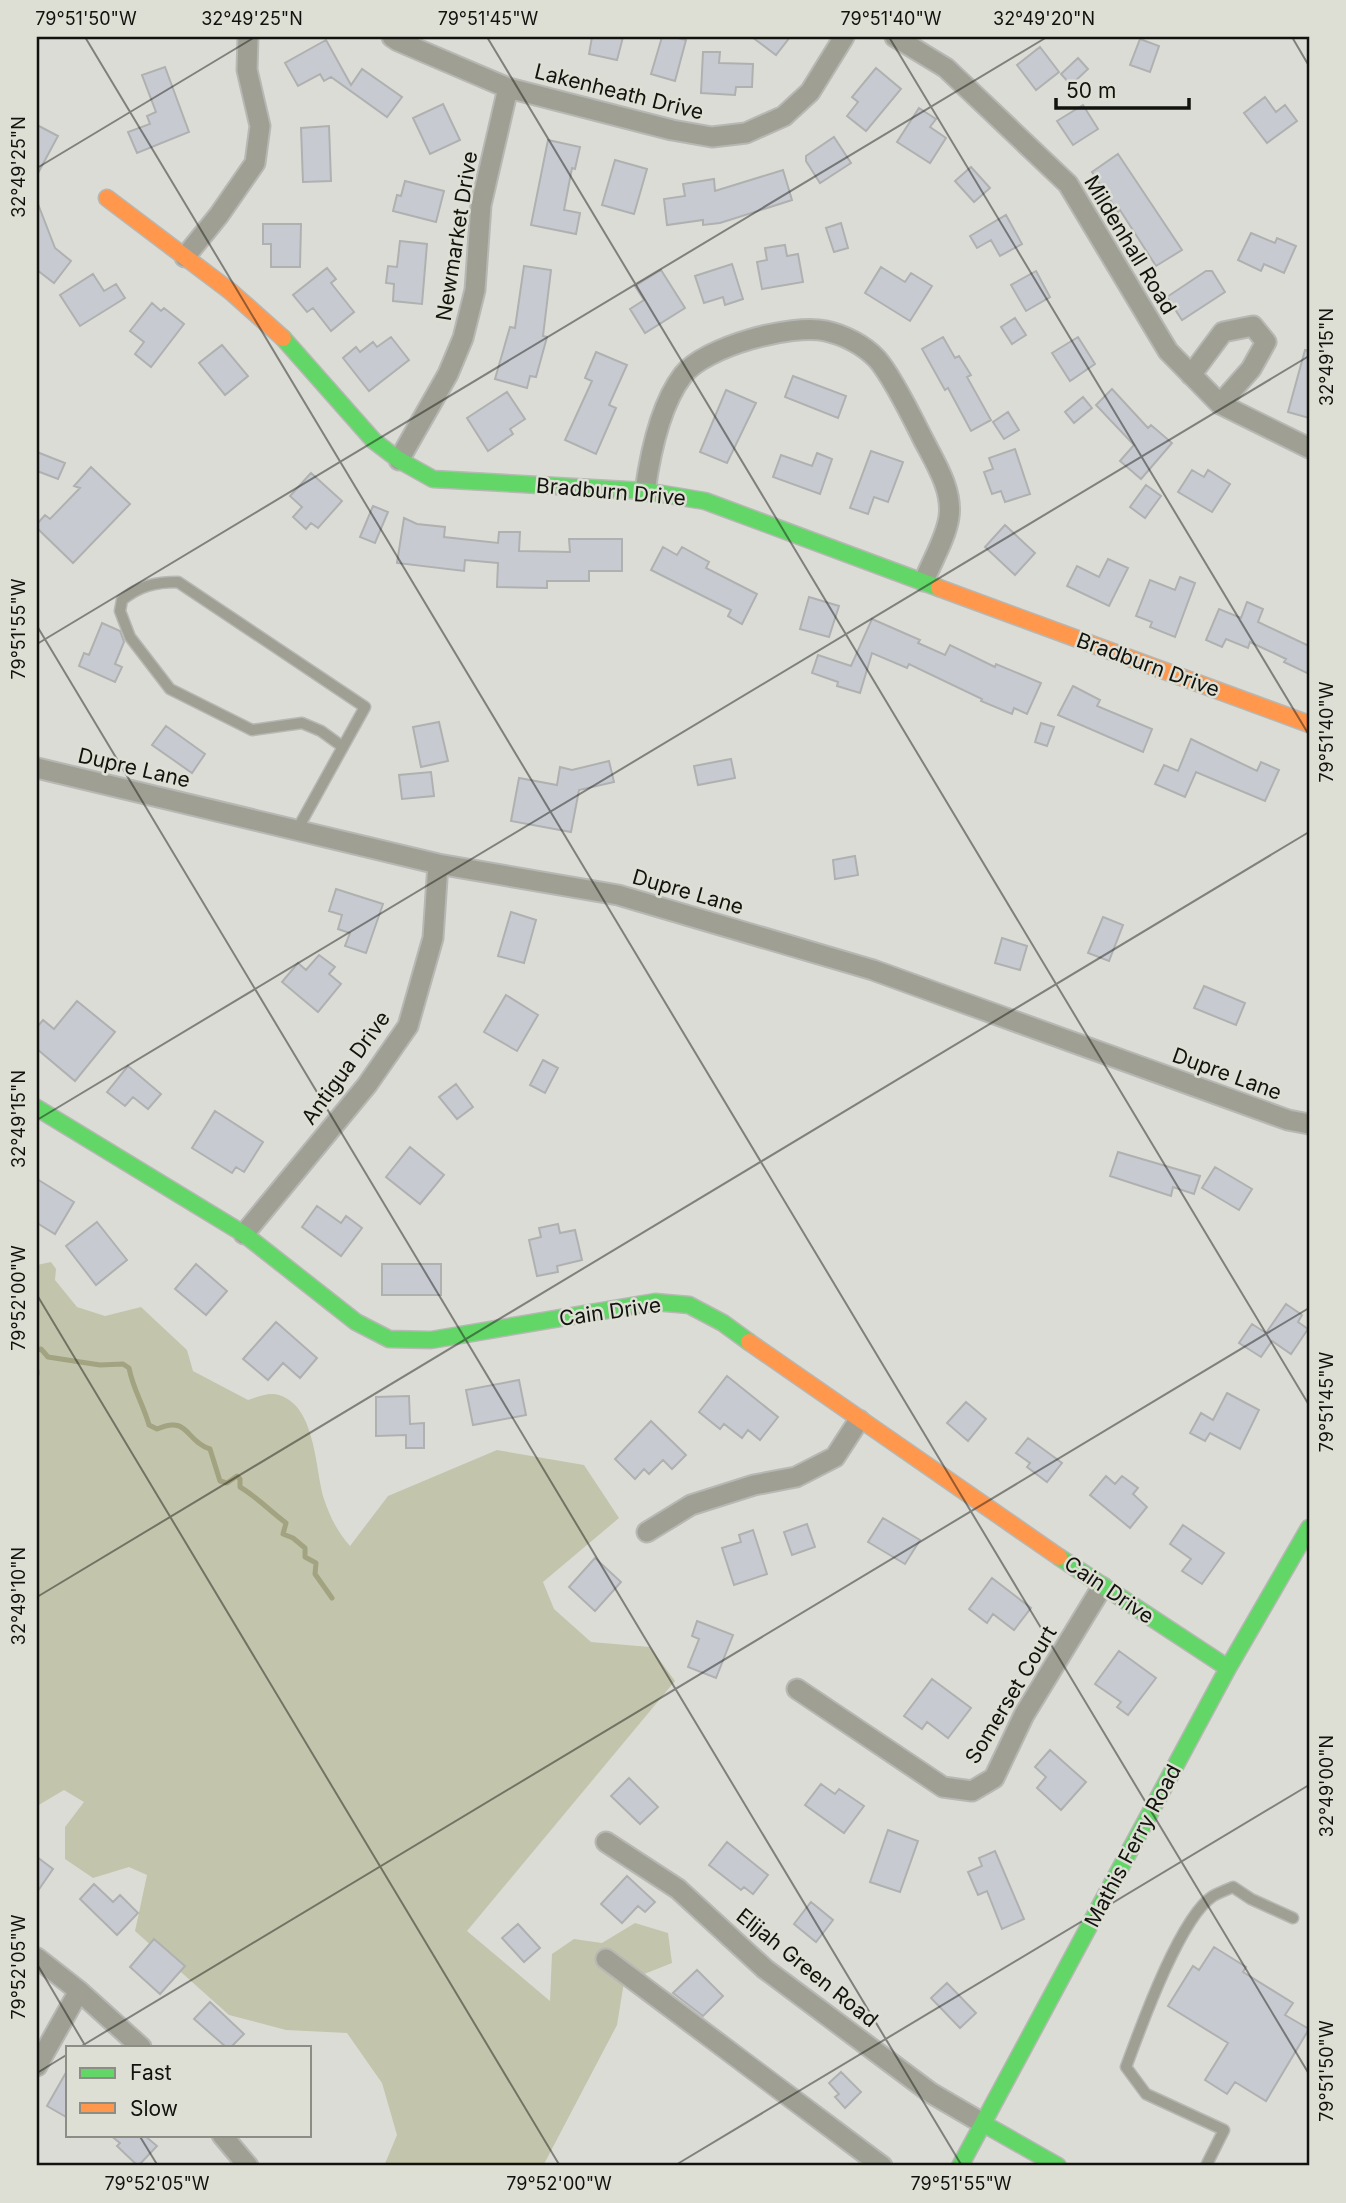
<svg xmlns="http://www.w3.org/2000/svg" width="1346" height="2203" font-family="Inter,sans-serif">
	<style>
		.green { fill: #c3c4ac }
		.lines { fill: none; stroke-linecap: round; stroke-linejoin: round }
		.stream { stroke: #a2a380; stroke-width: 5 }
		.building { fill: #c7cbd1; stroke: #afb1b0; stroke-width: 2 }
		.lane-casing { stroke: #b7b7b4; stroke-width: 13 }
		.street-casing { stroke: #b7b7b4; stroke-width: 23 }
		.fast-casing { stroke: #b7b7b4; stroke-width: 19 }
		.slow-casing { stroke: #b7b7b4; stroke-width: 19 }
		.lane { stroke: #9fa093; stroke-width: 10 }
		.street { stroke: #9fa093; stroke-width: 19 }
		.fast { stroke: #63d668; stroke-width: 16 }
		.slow { stroke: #ff974d; stroke-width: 16 }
		.ticks { fill: none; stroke: #12120e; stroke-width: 2; stroke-opacity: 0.45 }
		.labels { text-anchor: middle; stroke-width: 5; stroke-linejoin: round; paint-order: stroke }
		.street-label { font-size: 21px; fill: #12120e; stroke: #dedfd4 }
		.neatline { fill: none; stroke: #12120e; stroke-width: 2.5 }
		.ticks-label { font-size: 18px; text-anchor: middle; fill: #12120e }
	</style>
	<rect width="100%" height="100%" fill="#dcdcd7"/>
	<path class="green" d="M51 1262 56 1269 55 1280 77 1307 105 1316 141 1307 187 1350 193 1371 248 1400C257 1397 269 1392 279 1395 316 1406 315 1469 324 1499 330 1517 337 1531 350 1546L388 1496 497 1450 584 1465 619 1518 543 1582 554 1609 591 1642 650 1647 675 1681 467 1931 550 2001 552 1954 574 1939 602 1943 635 1923 668 1933 672 1963 624 1982 617 2025 543 2166H384L397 2135 382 2083 347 2033 286 2030 229 2015 135 1931 147 1875 129 1867 93 1878 65 1859V1827L84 1802 64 1790 37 1806V1265Z"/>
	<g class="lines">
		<path class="stream" d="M37 1350 41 1349 48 1357 100 1365 123 1364 129 1368C133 1389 143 1404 149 1425L157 1429C189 1415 185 1441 210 1449L220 1481 227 1483 237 1476 240 1479V1487C257 1497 270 1511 286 1523L283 1534 293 1538 305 1548V1557L316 1563 315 1574 332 1598
			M37 1371V1374"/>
	</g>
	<path class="building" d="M592 37H623L617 60 589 54Z
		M662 37H674L686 40 675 81 651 74Z
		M752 37H790L776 55Z
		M1140 39 1159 46 1150 72 1130 65Z
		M326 40 351 85 362 69 402 97 387 117 331 77 324 81 320 74 298 86 285 63Z
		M1040 47 1059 72 1036 90 1017 65Z
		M703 52H720L719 63 753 64 752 87H736L735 95 701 93Z
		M1078 58 1088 69 1071 85 1061 74Z
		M165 67 189 132 137 153 128 132 150 124 147 116 156 112 142 75Z
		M876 68 901 89 866 131 847 116 858 102 852 97Z
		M1265 97 1276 112 1285 105 1297 121 1267 143 1244 113Z
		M443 104 460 140 430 154 413 118Z
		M1083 105 1098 129 1073 145 1057 121Z
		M919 108 936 119 930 127 946 138 930 163 897 142Z
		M37 125 58 136 37 175Z
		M329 126 331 181 303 182 301 128Z
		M834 137 851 163 820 183 806 161V156Z
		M548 140 580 147 575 169 572 168 564 210 580 213 576 234 531 225Z
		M1118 154 1182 250 1156 266 1120 210 1118 212 1092 172Z
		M615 160 647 169 634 214 602 205Z
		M971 167 990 188 974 202 955 181Z
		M783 170 792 200 720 223 703 225V220L667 225 664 199 685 196 683 184 714 179 715 191Z
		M405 181 444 191 436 222 393 211 397 195 401 196Z
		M38 204 55 248 71 261 54 283 37 270Z
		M1006 215 1022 244 1000 256 991 240 977 248 970 236Z
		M841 223 848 248 834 252 826 228Z
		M263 224H301L300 267H271V244H263Z
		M1251 233 1275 243 1277 238 1296 246 1284 273 1264 264 1261 271 1238 260Z
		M400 241 427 244 422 304 393 301 394 284 386 283 388 266 397 267Z
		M785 245 787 256 798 254 803 282 762 289 757 262 767 260 765 248Z
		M732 264 743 299 725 305 723 297 704 303 695 276Z
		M524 266 551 270 543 336 547 337 536 377 530 376 527 388 495 379 510 327 515 328Z
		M881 267 905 282 911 273 932 286 910 321 865 293Z
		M327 268 336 279 331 283 354 312 331 331 313 308 307 312 293 295Z
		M661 270 685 308 645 333 630 309 644 300 635 286Z
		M1036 271 1050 297 1026 311 1011 285Z
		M1206 271H1212L1225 292 1182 320 1167 297Z
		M93 274 104 291 116 284 125 298 80 326 60 295Z
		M152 303 161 311 164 308 184 324 151 367 135 354 144 342 130 331Z
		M1015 318 1026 335 1012 344 1001 327Z
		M391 337 409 360 369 391 343 358 356 347 360 352 373 342 377 347Z
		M943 337 955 358 959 356 971 375 967 377 991 420 971 431 948 388 945 390 922 349Z
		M1078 337 1095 364 1070 381 1052 353Z
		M222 345 248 376 225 395 199 363Z
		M1305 350 1309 351V418L1288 412Z
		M596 352 627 365 609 405 616 408 596 454 565 440 592 381 585 378Z
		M793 376 846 396 838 418 785 397Z
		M1112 389 1148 428 1151 425 1172 443 1141 479 1120 461 1134 445 1096 405Z
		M726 390 756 403 727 463 700 452Z
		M507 392 525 419 510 429 513 434 488 451 467 418Z
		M1083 397 1092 408 1074 423 1065 412Z
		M1008 412 1019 430 1004 439 993 422Z
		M1015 449 1030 494 1005 502 1001 491 992 494 984 472 993 469 989 458Z
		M871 451 903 462 888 502 874 497 868 514 850 508Z
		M37 452 65 463 58 479 37 471Z
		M817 453 832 459 820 494 773 477 781 455 812 466Z
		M91 467 130 504 73 563 37 528V524L45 515 50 519 80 488 74 486Z
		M1192 470 1204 477 1208 470 1230 484 1212 512 1178 492Z
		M311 473 342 501 318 528 311 523 306 529 293 517 302 507 290 496Z
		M1146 485 1161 496 1145 518 1130 507Z
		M373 506 388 512 375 543 360 537Z
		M404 518 417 524 445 527 444 537 498 543 499 532H520L519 551 570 552 569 539H622V571H589V581H547V588L497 587 498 563 465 560 464 571 397 563Z
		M1005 525 1035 553 1015 575 985 547Z
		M663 547 677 555 682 547 709 562 706 568 757 594 742 624 728 616 731 610 651 570Z
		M1108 559 1128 568 1109 606 1067 586 1077 566 1099 577Z
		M1180 577 1195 583 1175 637 1150 627 1152 622 1136 616 1150 580 1175 590Z
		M809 597 839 606 829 637 800 629Z
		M1247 602 1263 609 1258 622 1309 646V674L1284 662 1286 659 1250 642 1248 648 1226 639 1222 647 1206 640 1219 609 1241 618Z
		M872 619 920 640 918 643 945 655 950 645 995 667 996 664 1041 683 1027 714 1014 708 1012 714 981 701 982 699 909 664 907 668 872 653 860 693 837 686 838 682 812 673 818 655 851 666Z
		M102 623 120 631 124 642 115 664 122 667 115 682 79 666 84 653 89 655Z
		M1073 686 1100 700 1097 706 1152 729 1143 752 1058 715Z
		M439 722 448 761 421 767 413 727Z
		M1041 723 1054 727 1047 746 1035 742Z
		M166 726 205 754 192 773 152 745Z
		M1191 739 1257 771 1261 762 1279 770 1265 801 1196 772 1185 797 1155 784 1164 765 1178 771Z
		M731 759 735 778 698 785 694 766Z
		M609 761 614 782 579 790 571 832 511 821 519 778 557 785 560 767 572 770Z
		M431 772 434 796 402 799 399 775Z
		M855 856 858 875 835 879 833 860Z
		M336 889 383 904 366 953 345 946 350 933 338 929 342 915 329 911Z
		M511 912 536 920 524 963 498 956Z
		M1103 917 1123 925 1109 961 1088 953Z
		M1002 938 1027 946 1020 970 995 963Z
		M319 955 335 967 329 974 341 984 318 1012 282 982 298 963 306 970Z
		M1204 986 1245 1003 1236 1025 1194 1008Z
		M506 995 538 1015 517 1051 484 1032Z
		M77 1001 115 1032 75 1081 37 1049V1027L43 1020 54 1029Z
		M543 1060 558 1068 545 1093 530 1085Z
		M128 1066 161 1094 148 1109 133 1097 125 1106 107 1092Z
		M456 1084 473 1107 457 1119 439 1097Z
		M215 1111 263 1142 244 1172 236 1167 232 1173 192 1148Z
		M410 1147 444 1175 420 1204 386 1177Z
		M1118 1152 1200 1176 1194 1194 1173 1187 1171 1196 1110 1176Z
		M1215 1167 1252 1189 1239 1210 1202 1188Z
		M37 1179 74 1202 55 1234 37 1223Z
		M317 1206 341 1223 346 1216 362 1228 341 1256 302 1227Z
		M97 1222 127 1260 96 1285 66 1246Z
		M558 1224 560 1233 575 1230 582 1260 557 1266 558 1272 537 1276 529 1240 541 1237 539 1228Z
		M196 1264 227 1291 206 1315 175 1289Z
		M382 1264H441V1295H382Z
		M1286 1304 1302 1315 1298 1322 1308 1329 1291 1354 1272 1341 1261 1357 1239 1343 1252 1324 1266 1333Z
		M276 1322 317 1358 300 1378 283 1363 268 1380 243 1359Z
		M727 1376 778 1417 760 1440 748 1430 742 1438 724 1424 720 1429 699 1412Z
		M519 1380 526 1415 473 1425 466 1390Z
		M1227 1393 1259 1410 1240 1449 1210 1433 1205 1441 1190 1433 1201 1413 1213 1420Z
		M409 1396 410 1424 424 1423V1448H406V1435L376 1436V1397Z
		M966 1402 986 1419 968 1441 947 1423Z
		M651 1421 686 1455 672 1469 663 1460 649 1474 644 1469 635 1479 615 1459Z
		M1028 1438 1062 1463 1047 1482 1027 1467 1030 1463 1016 1453Z
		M1106 1476 1115 1484 1122 1476 1138 1488 1133 1494 1147 1507 1130 1528 1090 1495Z
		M883 1518 920 1540 905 1564 868 1542Z
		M807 1524 815 1547 792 1555 784 1532Z
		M1183 1525 1224 1553 1202 1584 1182 1571 1191 1559 1170 1544Z
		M753 1530 767 1574 734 1585 722 1548 741 1542 739 1535Z
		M595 1558 621 1582 595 1611 569 1587Z
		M992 1578 1031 1608 1014 1630 993 1614 987 1623 969 1609Z
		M697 1621 733 1635 716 1678 688 1667 699 1639 692 1636Z
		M1119 1651 1156 1678 1128 1715 1117 1707 1121 1702 1095 1684Z
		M932 1679 971 1708 948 1738 927 1722 922 1729 904 1716Z
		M1050 1750 1086 1782 1061 1810 1037 1788 1046 1777 1035 1767Z
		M629 1778 658 1807 640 1824 611 1796Z
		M821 1784 835 1794 839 1789 864 1806 844 1833 805 1805Z
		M888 1830 918 1841 900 1892 870 1882Z
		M727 1842 768 1875 753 1894 744 1887 741 1890 709 1865Z
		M995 1851 1024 1919 1002 1929 987 1891 978 1895 968 1872 982 1866 979 1858Z
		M37 1857 53 1869 37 1892Z
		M627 1876 655 1902 645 1912 638 1906 622 1923 601 1904Z
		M94 1884 113 1902 120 1895 138 1913 117 1935 80 1899Z
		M811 1902 833 1920 816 1942 794 1924Z
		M518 1924 540 1948 524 1962 502 1938Z
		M154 1939 185 1966 160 1994 130 1967Z
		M1214 1947 1246 1967 1243 1972 1293 2003 1285 2015 1309 2029 1266 2101 1235 2082 1227 2094 1205 2080 1228 2043 1168 2006 1193 1966 1199 1970Z
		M697 1970 723 1996 703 2016 673 1993Z
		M947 1983 976 2013 960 2028 931 1998Z
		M210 2002 244 2034 231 2047H226L194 2019Z
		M68 2069V2118L47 2106Z
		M841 2072 861 2092 845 2108 835 2097 839 2094 829 2083Z
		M110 2135H144L157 2146 138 2166 117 2146 120 2143Z"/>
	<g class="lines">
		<defs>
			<path id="lane" d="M297 830 365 707 178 582C155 582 139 586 122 600L120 611 130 637 170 689 252 730 302 723 321 731 343 747
				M1206 2166 1224 2130 1146 2094 1126 2067C1140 2029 1180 1917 1213 1896 1218 1893 1226 1890 1233 1887L1251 1899 1293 1918"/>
			<path id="street" d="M392 37 398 41 508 88 672 130 712 137 746 133 784 116 810 92 844 37
				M895 37 946 68 1068 184 1168 351 1220 404 1309 448
				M185 257 219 215 255 163 260 126 247 70 248 37
				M1191 375 1223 332 1253 326 1266 342 1251 369 1220 404
				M399 460 448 374 463 338 475 290 481 205 508 88
				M645 491C650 455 660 405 683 375 704 347 792 323 826 331 844 335 864 345 877 359 892 376 911 415 922 437 934 461 953 489 949 517 946 538 932 561 924 581
				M37 768 438 864 618 895 873 970 1288 1120 1309 1124
				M244 1234 367 1085 408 1026 433 938 438 864
				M647 1532 691 1505 754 1485 796 1477 835 1457 859 1420
				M797 1689 943 1787 972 1791 994 1778 1024 1715 1102 1587
				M606 1842 678 1889 765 1969 931 2093 984 2124
				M37 1958 79 1991 141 2047
				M606 1959 882 2166
				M37 2066 79 1991
				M222 2135 248 2166"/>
			<path id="fast" d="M283 338 374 441 399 460 433 479 645 491 705 501 939 588
				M37 1108 244 1234 356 1322 389 1339 431 1340 655 1302 689 1305 723 1323 749 1342
				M1059 1557 1228 1668
				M984 2124 1058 2166
				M960 2166 1228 1668 1309 1528"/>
			<path id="slow" d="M107 198 230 291 283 338
				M939 588 1309 724
				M749 1342 1059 1557"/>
		</defs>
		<use href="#lane" class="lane-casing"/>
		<use href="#street" class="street-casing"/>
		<use href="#fast" class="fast-casing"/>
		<use href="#slow" class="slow-casing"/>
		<use href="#lane" class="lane"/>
		<use href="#street" class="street"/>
		<use href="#fast" class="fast"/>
		<use href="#slow" class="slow"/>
	</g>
	<path class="ticks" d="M85 37 1309 2074M487 37 1309 1405M889 37 1309 735M1292 37 1309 66M37 168 255 37M37 626 962 2166M37 644 1047 37M37 1120 1309 356M37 1295 560 2166M37 1597 1309 832M37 1964 86 2047M80 2047 1309 1308M37 2073 68 2054M139 2135 158 2166M674 2166 1309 1785"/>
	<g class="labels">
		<g class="street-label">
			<text transform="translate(619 92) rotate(14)" y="7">Lakenheath Drive</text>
			<text transform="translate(457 236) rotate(-81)" y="7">Newmarket Drive</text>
			<text transform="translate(1130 245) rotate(59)" y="7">Mildenhall Road</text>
			<text transform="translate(611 492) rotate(5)" y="7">Bradburn Drive</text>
			<text transform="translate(1148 665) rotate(20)" y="7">Bradburn Drive</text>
			<text transform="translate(134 768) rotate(13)" y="7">Dupre Lane</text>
			<text transform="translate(688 892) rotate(16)" y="7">Dupre Lane</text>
			<text transform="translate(346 1068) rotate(-54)" y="7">Antigua Drive</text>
			<text transform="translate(1227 1074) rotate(20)" y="7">Dupre Lane</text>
			<text transform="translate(610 1312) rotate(-8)" y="7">Cain Drive</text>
			<text transform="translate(1109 1590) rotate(34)" y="7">Cain Drive</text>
			<text transform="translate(1011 1695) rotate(-59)" y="7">Somerset Court</text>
			<text transform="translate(1133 1846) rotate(-62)" y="7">Mathis Ferry Road</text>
			<text transform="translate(807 1968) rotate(39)" y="7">Elijah Green Road</text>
		</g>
	</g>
	<rect width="1346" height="2203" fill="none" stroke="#dedfd4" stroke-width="77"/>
	<rect x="66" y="2046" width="245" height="91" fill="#dedfd4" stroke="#8c8d85" stroke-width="2"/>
	<rect x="80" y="2068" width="35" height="10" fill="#63d668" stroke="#8c8d85" stroke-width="2"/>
	<text x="130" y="2080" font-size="21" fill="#12120e">Fast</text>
	<rect x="80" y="2103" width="35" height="10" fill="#ff974d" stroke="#8c8d85" stroke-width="2"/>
	<text x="130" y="2116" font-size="21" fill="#12120e">Slow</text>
	<path d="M1056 98v10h133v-10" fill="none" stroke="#12120e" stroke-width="3.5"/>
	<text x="1066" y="98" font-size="21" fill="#12120e" stroke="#dedfd4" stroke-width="5" paint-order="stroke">50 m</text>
	<rect x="38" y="38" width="1270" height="2126" class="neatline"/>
	<g class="ticks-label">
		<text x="86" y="25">79°51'50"W</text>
		<text x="252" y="25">32°49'25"N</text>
		<text x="488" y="25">79°51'45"W</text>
		<text x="891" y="25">79°51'40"W</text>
		<text x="1044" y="25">32°49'20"N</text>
		<text transform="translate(19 167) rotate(-90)" y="6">32°49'25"N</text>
		<text transform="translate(1327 357) rotate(-90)" y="6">32°49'15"N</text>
		<text transform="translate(19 629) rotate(-90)" y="6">79°51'55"W</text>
		<text transform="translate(1327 732) rotate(-90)" y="6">79°51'40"W</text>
		<text transform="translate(19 1119) rotate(-90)" y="6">32°49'15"N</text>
		<text transform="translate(19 1298) rotate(-90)" y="6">79°52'00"W</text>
		<text transform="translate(1327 1402) rotate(-90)" y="6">79°51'45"W</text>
		<text transform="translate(19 1596) rotate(-90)" y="6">32°49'10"N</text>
		<text transform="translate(1327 1786) rotate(-90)" y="6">32°49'00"N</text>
		<text transform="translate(19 1967) rotate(-90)" y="6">79°52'05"W</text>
		<text transform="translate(1327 2071) rotate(-90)" y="6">79°51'50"W</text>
		<text x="157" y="2190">79°52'05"W</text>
		<text x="559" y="2190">79°52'00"W</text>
		<text x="961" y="2190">79°51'55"W</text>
	</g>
</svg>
